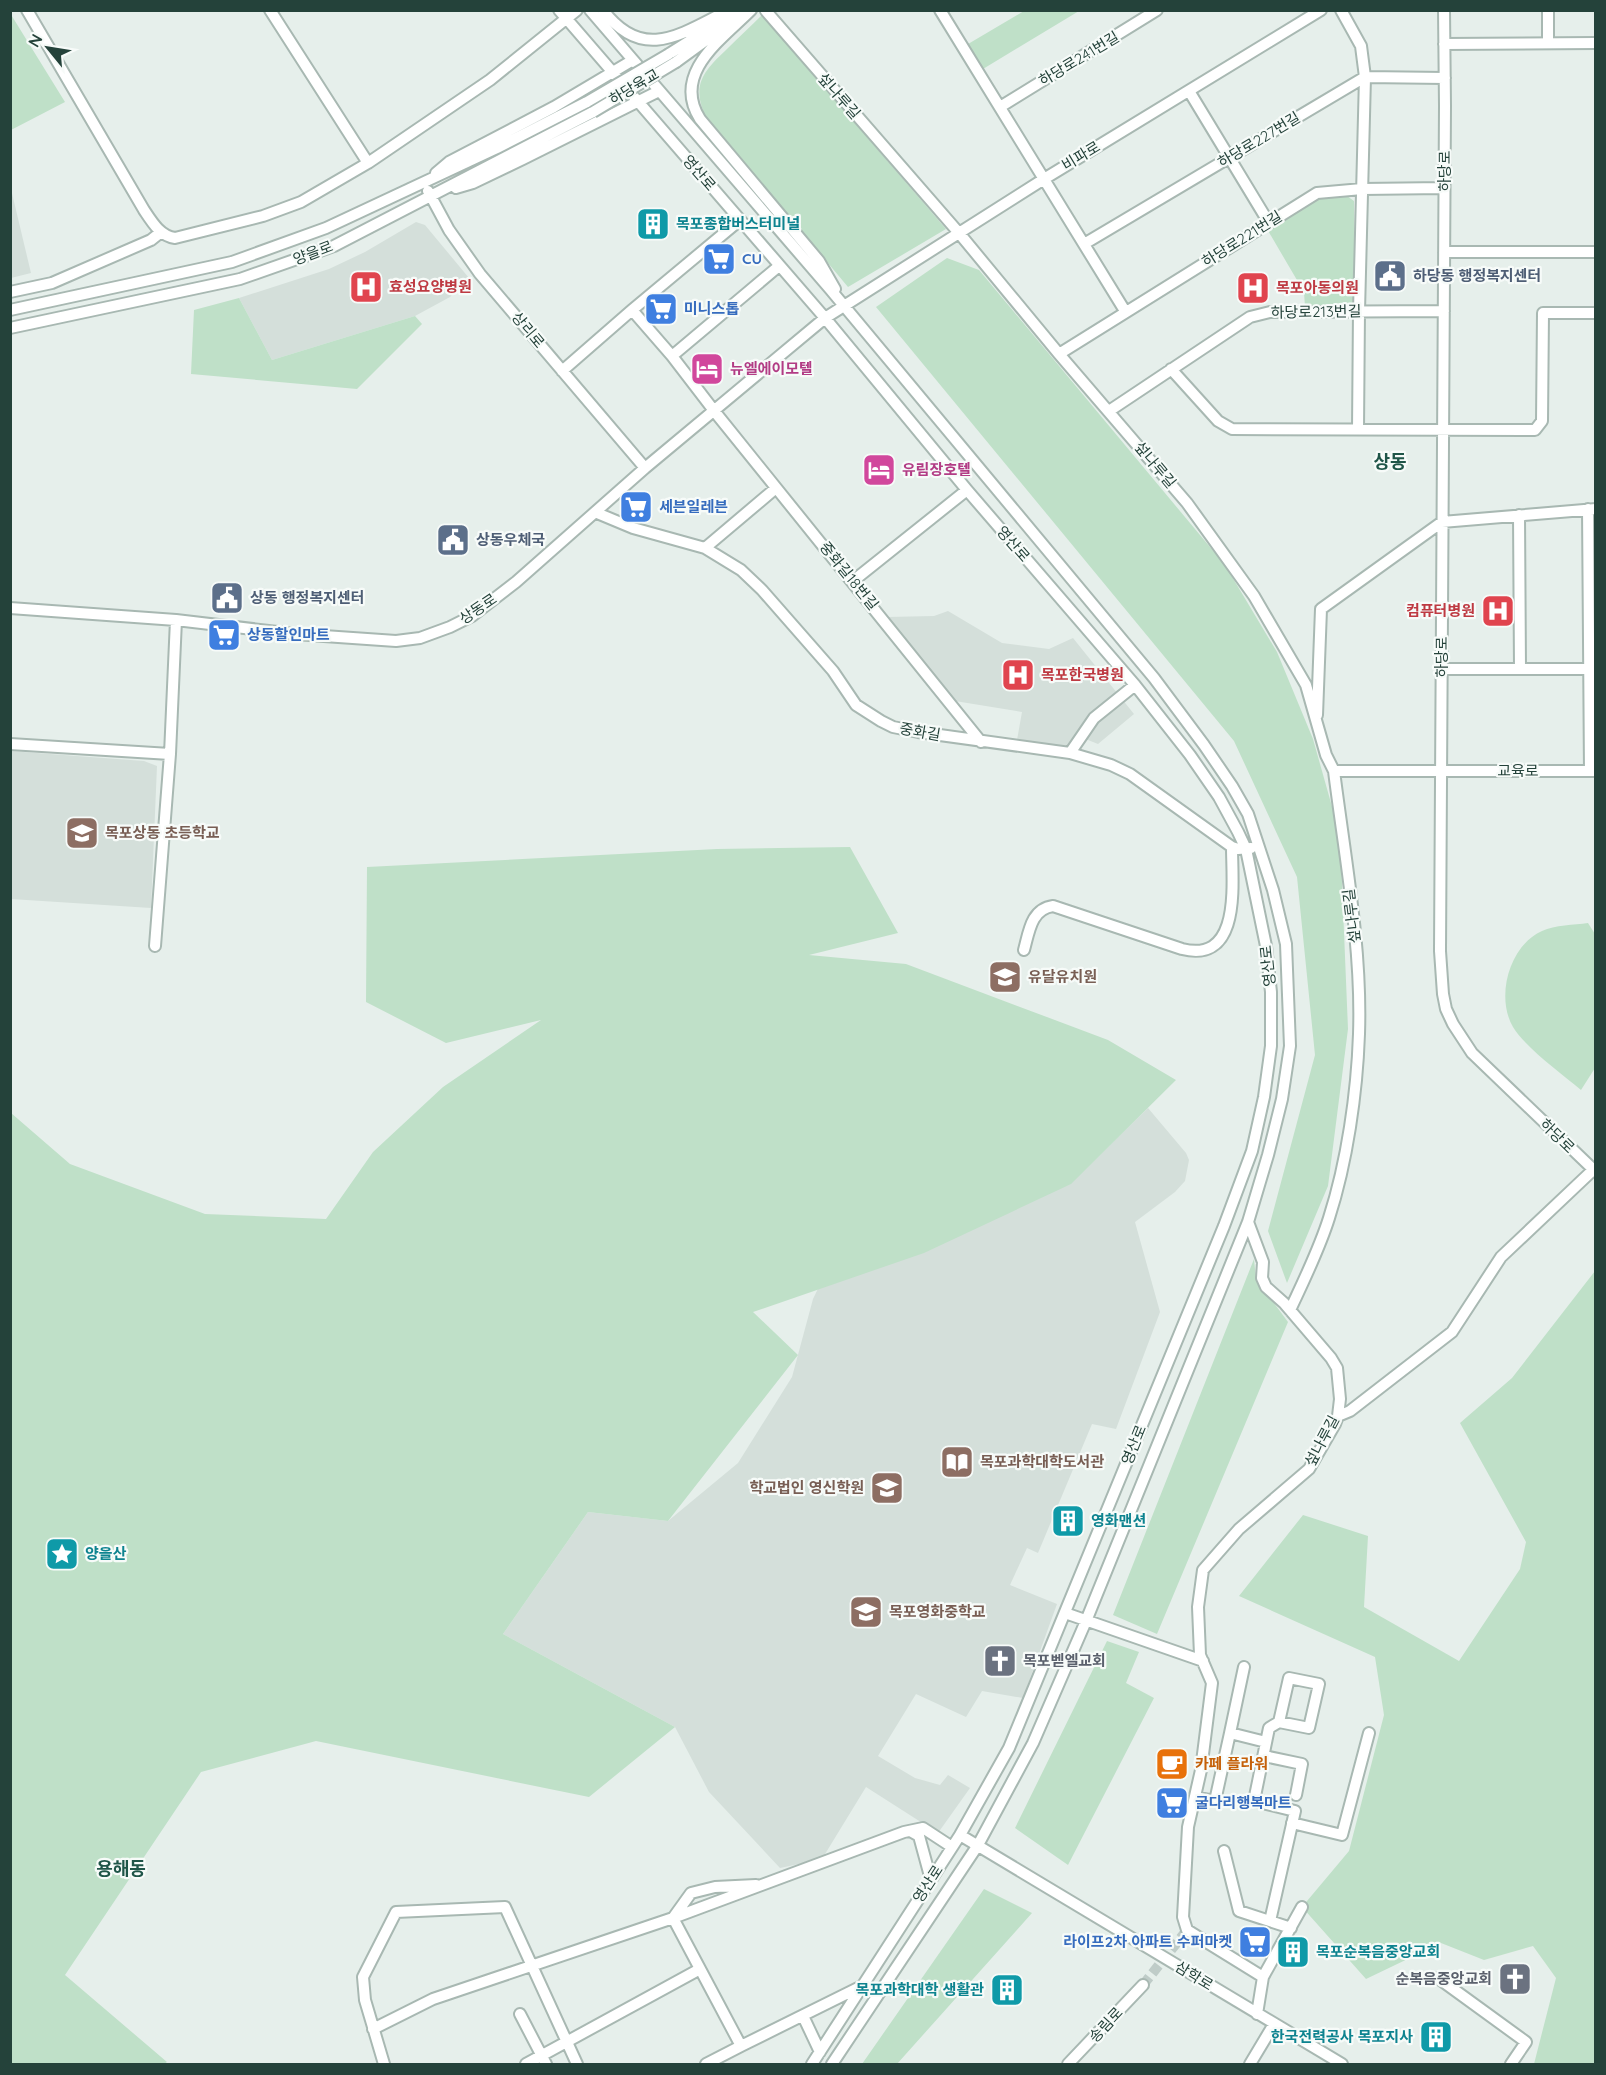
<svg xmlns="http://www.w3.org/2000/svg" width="1606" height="2075" font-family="Quicksand,'Noto Sans KR',sans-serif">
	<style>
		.built { fill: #d4dfda }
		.green { fill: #bfe0c8 }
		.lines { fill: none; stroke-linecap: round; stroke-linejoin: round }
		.minor-tunnel { stroke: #bfccc8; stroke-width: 10; stroke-dasharray: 10 5; stroke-linecap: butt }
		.minor-casing { stroke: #a8b8b2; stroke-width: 14 }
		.minor { stroke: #fff; stroke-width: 10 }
		.minor-bridge-casing { stroke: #a8b8b2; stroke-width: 14; stroke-linecap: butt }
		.minor-bridge { stroke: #fff; stroke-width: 10 }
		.labels { text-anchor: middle; stroke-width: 4.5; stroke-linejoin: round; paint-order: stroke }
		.street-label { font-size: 15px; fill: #24423a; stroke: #f7fbf9 }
		.culture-label { font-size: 15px; font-weight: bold; fill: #0d838f; stroke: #f7fbf9; text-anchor: start }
		.shop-label { font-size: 15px; font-weight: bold; fill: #366cbe; stroke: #f7fbf9; text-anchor: start }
		.service-label { font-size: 15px; font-weight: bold; fill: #4e5e75; stroke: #f7fbf9; text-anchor: start }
		.health-label { font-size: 15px; font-weight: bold; fill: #be3a42; stroke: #f7fbf9; text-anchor: start }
		.hotel-label { font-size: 15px; font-weight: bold; fill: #b23c85; stroke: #f7fbf9; text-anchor: start }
		.education-label { font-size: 15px; font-weight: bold; fill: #785e54; stroke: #f7fbf9; text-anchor: start }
		.worship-label { font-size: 15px; font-weight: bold; fill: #5b616d; stroke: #f7fbf9; text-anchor: start }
		.food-label { font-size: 15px; font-weight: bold; fill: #c56008; stroke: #f7fbf9; text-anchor: start }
		.quarter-label { font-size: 18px; font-weight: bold; fill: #1f5548; stroke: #f7fbf9 }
	</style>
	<rect width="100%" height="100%" fill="#e6efeb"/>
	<path class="built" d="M11 189 31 273 11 278H10Z
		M416 222 425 225 469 278 450 297 415 316 272 360 239 298 329 269 365 252Z
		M948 611 1002 643 1049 649 1073 638 1134 714 1098 744 1083 738 1077 751 1017 740 1022 712 955 701 887 617 934 616Z
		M10 751 144 761 157 766 151 908 11 899Z
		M1148 1108 1186 1153 1189 1160 1185 1181 1175 1192 1135 1222 1160 1312 1116 1429 1092 1424 1038 1553 1027 1548 1010 1585 1057 1604 1023 1698 982 1691 966 1717 916 1694 878 1756 915 1778 940 1785 948 1775 970 1788 938 1833 866 1787 822 1859 780 1868 709 1792 675 1727 503 1634 588 1512 668 1521 738 1463 792 1377 813 1299 826 1272 1070 1184Z"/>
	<path class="green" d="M1024 11H1079L978 72 963 47Z
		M10 13 65 102 11 130H10Z
		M762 15 946 229 848 287 706 117C690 84 705 70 728 48 739 37 751 26 762 15Z
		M1324 196H1347L1354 201 1355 303 1352 308 1305 307 1304 292 1267 229Z
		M947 258 979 270 1225 565 1277 652 1313 739 1340 835 1348 1029 1328 1186 1287 1283 1268 1231 1315 1055 1297 877 1234 741 876 307Z
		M239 298 272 360 415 316 422 324 357 389 191 374 194 310Z
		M850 847 898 933 809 955 906 964 1108 1040 1176 1080 1071 1184 924 1253 753 1312 798 1355 668 1521 588 1512 503 1634 675 1727 589 1797 316 1741 201 1772 65 1975 167 2062 164 2064H11V1113L70 1164 205 1214 326 1219 373 1152 443 1087 541 1020 446 1043 366 1002 367 867 717 849Z
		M1588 923 1595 934V1068L1581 1090C1561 1073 1526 1048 1513 1027 1495 996 1510 945 1542 931 1555 925 1574 925 1588 923Z
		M1254 1259 1256 1279 1288 1322 1157 1634 1113 1615Z
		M1595 1271V2063L1534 2064 1556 1978 1533 1946 1484 1960 1441 1943 1366 1979 1302 1907 1349 1851 1384 1715 1375 1657 1239 1596 1303 1515 1368 1536 1364 1607 1459 1661 1520 1569 1526 1542 1460 1423 1512 1378Z
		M1107 1641 1139 1652 1126 1683 1154 1698 1068 1865 1015 1828Z
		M984 1889 1032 1913 897 2064H862Z"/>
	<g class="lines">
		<path class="minor-tunnel" d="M1143 1985 1187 1930"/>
		<defs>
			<path id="minor" d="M27 10 144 210C152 222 160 236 175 238L263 216 301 202 368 163 490 80 577 10
				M270 10 368 163
				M559 10 825 318 967 490 1135 685 1190 755 1219 797 1238 832 1246 849 1266 946 1271 992V1046L1264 1097 1252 1151 1224 1226 1009 1748 960 1835 812 2064
				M590 10 830 289 1154 678 1204 745 1232 786 1248 814 1273 890 1286 944 1290 1046 1282 1099 1268 1155 1248 1222 1086 1621 1033 1743 978 1845 832 2064
				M603 10C643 63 681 34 729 10
				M751 10C722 39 671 73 700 119L819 261 835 289
				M767 10 766 11 959 233 1059 354 1187 503 1254 596 1306 685 1326 755 1334 771C1345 858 1362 947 1359 1034 1357 1093 1347 1162 1329 1218 1319 1250 1304 1280 1290 1310
				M940 10 1125 311
				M1341 10 1361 46 1365 77 1359 311 1358 429
				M1444 10 1445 106 1440 951 1443 994 1446 1009 1453 1024 1472 1053 1596 1172
				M1548 43V10
				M1444 44 1596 43
				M669 54 739 10
				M676 62 731 22
				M1189 91 1269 223
				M1000 107 1157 10
				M436 173 449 162 554 107 633 60
				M456 188 473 183 523 159 659 91
				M428 191 449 230 480 274 645 468
				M1084 244 1365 77 1445 78
				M1444 252H1596
				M10 292 52 283 151 240 161 232
				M10 310 232 262 326 228 497 148 587 102
				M632 310 672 356 715 412 981 742
				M10 328 240 279 334 246 593 112
				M1059 354 1317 193 1362 189 1444 188
				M672 356 779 266
				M1171 369 1218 421 1232 429 1535 430 1542 421 1543 313H1596
				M562 371 632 310 740 220
				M1109 411 1250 317 1270 312 1444 311
				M1588 509 1590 771
				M597 513 633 528 705 548 741 570 762 590 833 671 856 705 881 721 893 727 918 732 1070 753 1111 765 1130 774 1232 847 1238 849 1251 848
				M1519 515 1520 669
				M705 548 776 488
				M853 581 967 490
				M10 608 176 620 295 634 396 641 420 638 450 627 472 616 516 582 645 468 825 318 1044 179 1321 10
				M1442 669H1595
				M1317 715 1321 609 1442 522 1596 509
				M10 744 170 754
				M1070 753 1094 718 1135 685
				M1334 771H1594
				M155 946 170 754 176 620
				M1024 950C1029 932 1031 909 1053 906L1182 949C1242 964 1232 883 1232 847
				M1248 1222 1263 1262 1262 1278 1266 1287 1284 1303 1331 1358 1337 1368 1340 1399 1338 1416 1335 1424 1309 1469 1239 1529 1203 1570 1198 1607 1200 1655 1212 1683 1201 1770 1188 1827 1183 1917 1187 1930 1263 1977 1257 2014
				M1338 1416 1350 1411 1452 1332 1501 1257 1593 1170
				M1065 1613 1203 1661
				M1244 1667 1230 1733 1266 1742
				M1264 1756 1302 1764 1296 1795
				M1195 1797 1215 1801 1230 1733
				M1292 1823 1342 1835 1369 1733
				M910 1831 919 1836 931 1880
				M960 1835 1342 2064
				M1224 1851 1239 1911 1291 1928
				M1270 1921 1295 1811 1254 1801 1269 1728 1279 1722 1289 1678 1319 1684 1309 1728 1279 1722
				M1263 1977 1302 1907
				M1438 1978 1526 2042 1511 2064
				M860 1987 741 2046 673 1918 904 1832 923 1828 952 1847
				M520 2014 546 2064
				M803 2016 820 2052
				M373 2029 433 1999 673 1918 691 1893 715 1887 756 1885
				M384 2064 365 2000 363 1977 396 1912 505 1907 577 2064
				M526 2064 700 1969
				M706 2064 741 2046
				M1068 2064 1143 1985
				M1250 2064 1274 2024"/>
		</defs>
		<use href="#minor" class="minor-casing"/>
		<use href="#minor" class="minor"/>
		<defs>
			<path id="minor-bridge" d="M587 102 669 54
				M593 112 676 62"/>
		</defs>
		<use href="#minor-bridge" class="minor-bridge-casing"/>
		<use href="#minor-bridge" class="minor-bridge"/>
	</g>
	<defs>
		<symbol id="building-square" viewBox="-11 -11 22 22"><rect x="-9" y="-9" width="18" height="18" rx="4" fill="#0f9aa8" stroke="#f7fbf9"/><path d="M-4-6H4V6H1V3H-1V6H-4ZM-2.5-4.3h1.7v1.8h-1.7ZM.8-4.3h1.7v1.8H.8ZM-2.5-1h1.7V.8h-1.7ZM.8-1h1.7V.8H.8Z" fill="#fff"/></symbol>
		<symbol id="supermarket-square" viewBox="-11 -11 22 22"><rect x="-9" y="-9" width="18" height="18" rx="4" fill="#3f7fe0" stroke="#f7fbf9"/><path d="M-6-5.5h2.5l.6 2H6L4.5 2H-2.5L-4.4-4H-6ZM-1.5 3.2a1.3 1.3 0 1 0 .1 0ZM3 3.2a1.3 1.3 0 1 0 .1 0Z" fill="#fff"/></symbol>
		<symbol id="civic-square" viewBox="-11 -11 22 22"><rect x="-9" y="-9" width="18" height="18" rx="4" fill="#5c6f8a" stroke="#f7fbf9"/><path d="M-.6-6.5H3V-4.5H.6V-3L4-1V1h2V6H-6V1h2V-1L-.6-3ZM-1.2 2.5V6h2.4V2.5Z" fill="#fff"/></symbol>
		<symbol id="hospital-square" viewBox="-11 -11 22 22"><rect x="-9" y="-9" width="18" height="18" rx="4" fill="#e0444e" stroke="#f7fbf9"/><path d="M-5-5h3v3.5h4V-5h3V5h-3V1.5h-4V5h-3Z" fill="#fff"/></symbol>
		<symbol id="hotel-square" viewBox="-11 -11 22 22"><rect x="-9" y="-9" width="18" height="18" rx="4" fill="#d1479c" stroke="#f7fbf9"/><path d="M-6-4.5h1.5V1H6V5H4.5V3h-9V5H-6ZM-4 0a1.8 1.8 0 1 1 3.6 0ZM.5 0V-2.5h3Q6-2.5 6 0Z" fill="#fff"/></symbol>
		<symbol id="school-square" viewBox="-11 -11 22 22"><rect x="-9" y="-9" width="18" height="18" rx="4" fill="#8d6e63" stroke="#f7fbf9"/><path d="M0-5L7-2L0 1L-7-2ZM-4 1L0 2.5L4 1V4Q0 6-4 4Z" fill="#fff"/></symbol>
		<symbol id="library-square" viewBox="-11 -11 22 22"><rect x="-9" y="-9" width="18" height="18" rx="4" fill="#8d6e63" stroke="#f7fbf9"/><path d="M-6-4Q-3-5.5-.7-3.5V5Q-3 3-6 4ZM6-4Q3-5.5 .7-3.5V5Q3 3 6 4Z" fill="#fff"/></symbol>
		<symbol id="sight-square" viewBox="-11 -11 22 22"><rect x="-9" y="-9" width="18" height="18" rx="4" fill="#0f9aa8" stroke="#f7fbf9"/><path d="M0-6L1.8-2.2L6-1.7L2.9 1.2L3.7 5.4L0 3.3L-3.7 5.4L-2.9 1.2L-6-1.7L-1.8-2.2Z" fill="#fff"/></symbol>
		<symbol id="church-square" viewBox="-11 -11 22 22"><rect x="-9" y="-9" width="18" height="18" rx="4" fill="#6b7280" stroke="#f7fbf9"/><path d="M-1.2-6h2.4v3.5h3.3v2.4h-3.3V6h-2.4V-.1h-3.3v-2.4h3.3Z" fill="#fff"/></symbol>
		<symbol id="cafe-square" viewBox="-11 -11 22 22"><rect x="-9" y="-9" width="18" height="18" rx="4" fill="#e8710a" stroke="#f7fbf9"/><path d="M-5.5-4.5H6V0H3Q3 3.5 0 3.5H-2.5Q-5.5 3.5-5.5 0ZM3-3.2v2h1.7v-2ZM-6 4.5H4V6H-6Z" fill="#fff"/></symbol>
	</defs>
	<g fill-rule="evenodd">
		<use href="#building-square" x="634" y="205" width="38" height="38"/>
		<use href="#supermarket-square" x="700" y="240" width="38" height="38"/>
		<use href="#civic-square" x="1371" y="257" width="38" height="38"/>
		<use href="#hospital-square" x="347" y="268" width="38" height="38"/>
		<use href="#hospital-square" x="1234" y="269" width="38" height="38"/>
		<use href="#supermarket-square" x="642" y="290" width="38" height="38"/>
		<use href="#hotel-square" x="688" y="350" width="38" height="38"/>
		<use href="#hotel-square" x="860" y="451" width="38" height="38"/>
		<use href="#supermarket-square" x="617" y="488" width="38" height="38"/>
		<use href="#civic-square" x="434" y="521" width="38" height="38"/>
		<use href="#civic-square" x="208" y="579" width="38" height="38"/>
		<use href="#hospital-square" x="1479" y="592" width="38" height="38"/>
		<use href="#supermarket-square" x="205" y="616" width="38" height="38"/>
		<use href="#hospital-square" x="999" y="656" width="38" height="38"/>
		<use href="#school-square" x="63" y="814" width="38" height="38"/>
		<use href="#school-square" x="986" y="958" width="38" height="38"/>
		<use href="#library-square" x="938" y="1443" width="38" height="38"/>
		<use href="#school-square" x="868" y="1469" width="38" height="38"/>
		<use href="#building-square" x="1049" y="1502" width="38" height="38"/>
		<use href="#sight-square" x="43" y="1535" width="38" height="38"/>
		<use href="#school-square" x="847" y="1593" width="38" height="38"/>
		<use href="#church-square" x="981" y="1642" width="38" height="38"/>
		<use href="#cafe-square" x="1153" y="1745" width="38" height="38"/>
		<use href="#supermarket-square" x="1153" y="1784" width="38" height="38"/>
		<use href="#supermarket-square" x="1236" y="1923" width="38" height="38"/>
		<use href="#building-square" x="1274" y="1933" width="38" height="38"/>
		<use href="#church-square" x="1496" y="1960" width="38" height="38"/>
		<use href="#building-square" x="988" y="1971" width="38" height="38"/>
		<use href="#building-square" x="1417" y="2018" width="38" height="38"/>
	</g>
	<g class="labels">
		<g class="street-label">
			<text transform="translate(1079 59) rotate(-31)" y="5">하당로241번길</text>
			<text transform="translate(634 87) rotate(-31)" y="5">하당육교</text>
			<text transform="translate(839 96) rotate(49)" y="5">섶나루길</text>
			<text transform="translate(1259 140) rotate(-31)" y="5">하당로227번길</text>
			<text transform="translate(1081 156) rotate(-31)" y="5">비파로</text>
			<text transform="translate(1445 171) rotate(-90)" y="5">하당로</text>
			<text transform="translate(699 173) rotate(49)" y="5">영산로</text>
			<text transform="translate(1242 239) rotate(-32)" y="5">하당로221번길</text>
			<text transform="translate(313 253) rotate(-21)" y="5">양을로</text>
			<text transform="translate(1316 312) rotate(-1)" y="5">하당로213번길</text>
			<text transform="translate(528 330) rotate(50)" y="5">상리로</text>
			<text transform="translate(1155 465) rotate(50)" y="5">섶나루길</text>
			<text transform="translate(1013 544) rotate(49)" y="5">영산로</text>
			<text transform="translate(849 576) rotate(51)" y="5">중화길18번길</text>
			<text transform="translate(478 609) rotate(-34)" y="5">상동로</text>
			<text transform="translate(1442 657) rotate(-90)" y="5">하당로</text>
			<text transform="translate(920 732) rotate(10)" y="5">중화길</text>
			<text x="1518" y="776">교육로</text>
			<text transform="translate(1352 916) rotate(-97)" y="5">섶나루길</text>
			<text transform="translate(1268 966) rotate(-96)" y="5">영산로</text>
			<text transform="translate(1557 1136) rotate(44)" y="5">하당로</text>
			<text transform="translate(1322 1441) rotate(-62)" y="5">섶나루길</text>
			<text transform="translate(1134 1445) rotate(-68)" y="5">영산로</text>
			<text transform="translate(928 1884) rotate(-57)" y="5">영산로</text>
			<text transform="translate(1194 1976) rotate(31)" y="5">삼학로</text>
			<text transform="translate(1106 2025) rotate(-47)" y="5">송림로</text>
		</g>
		<g class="culture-label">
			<text x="676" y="229">목포종합버스터미널</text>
			<text x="1091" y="1526">영화맨션</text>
			<text x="85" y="1559">양을산</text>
			<text x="1316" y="1957">목포순복음중앙교회</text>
			<text x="984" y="1995" text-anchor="end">목포과학대학 생활관</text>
			<text x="1413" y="2042" text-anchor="end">한국전력공사 목포지사</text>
		</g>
		<g class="shop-label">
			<text x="742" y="264">CU</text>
			<text x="684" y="314">미니스톱</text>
			<text x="659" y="512">세븐일레븐</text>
			<text x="247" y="640">상동할인마트</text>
			<text x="1195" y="1808">굴다리행복마트</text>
			<text x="1232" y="1947" text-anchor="end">라이프2차 아파트 수퍼마켓</text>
		</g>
		<g class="service-label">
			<text x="1413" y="281">하당동 행정복지센터</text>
			<text x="476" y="545">상동우체국</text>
			<text x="250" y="603">상동 행정복지센터</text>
		</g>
		<g class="health-label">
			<text x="389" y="292">효성요양병원</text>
			<text x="1276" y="293">목포아동의원</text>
			<text x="1475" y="616" text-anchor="end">컴퓨터병원</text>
			<text x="1041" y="680">목포한국병원</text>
		</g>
		<g class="hotel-label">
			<text x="730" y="374">뉴엘에이모텔</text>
			<text x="902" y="475">유림장호텔</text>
		</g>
		<g class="education-label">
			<text x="105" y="838">목포상동 초등학교</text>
			<text x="1028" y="982">유달유치원</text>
			<text x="980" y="1467">목포과학대학도서관</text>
			<text x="864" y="1493" text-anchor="end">학교법인 영신학원</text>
			<text x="889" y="1617">목포영화중학교</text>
		</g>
		<g class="worship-label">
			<text x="1023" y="1666">목포벧엘교회</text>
			<text x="1492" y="1984" text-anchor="end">순복음중앙교회</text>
		</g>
		<g class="food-label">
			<text x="1195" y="1769">카페 플라워</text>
		</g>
		<g class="quarter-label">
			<text x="1390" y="468">상동</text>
			<text x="121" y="1875">용해동</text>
		</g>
	</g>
	<rect width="1606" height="2075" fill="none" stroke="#24423a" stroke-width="24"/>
	<g transform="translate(48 48) rotate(300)" stroke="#f7fbf9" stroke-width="4.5" paint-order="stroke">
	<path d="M0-4.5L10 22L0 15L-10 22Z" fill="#24423a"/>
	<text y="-9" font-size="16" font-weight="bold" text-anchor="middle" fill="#24423a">N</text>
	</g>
</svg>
